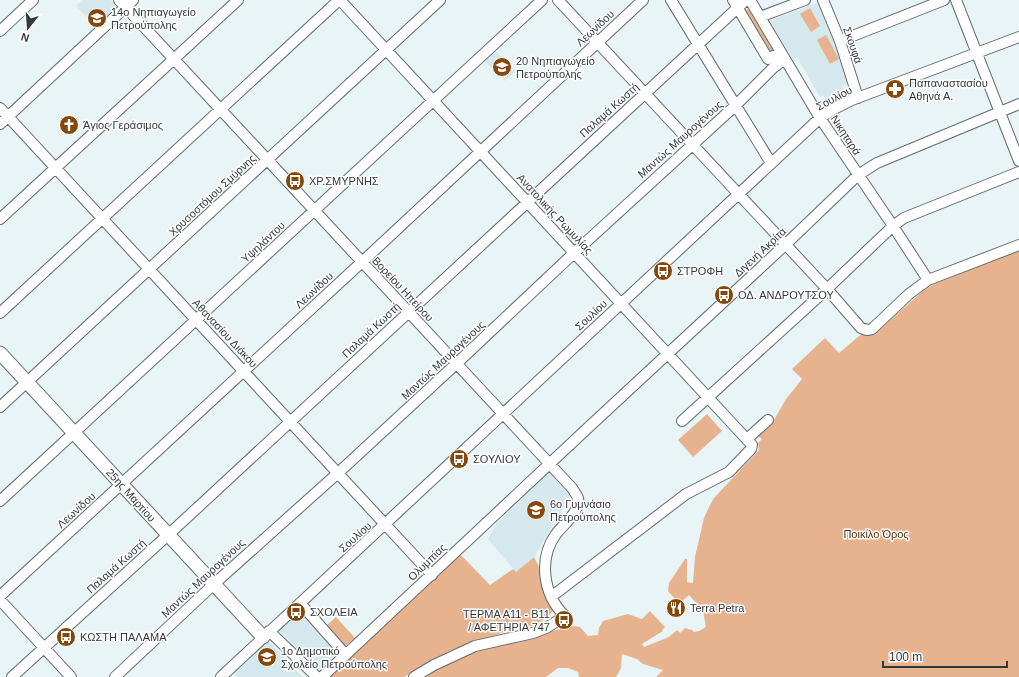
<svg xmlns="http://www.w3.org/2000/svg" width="1019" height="677" font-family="Helvetica,sans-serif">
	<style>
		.built { fill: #d5e8ed }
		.green { fill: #e7b38e }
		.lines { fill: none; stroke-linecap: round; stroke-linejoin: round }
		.minor-casing { stroke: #616b6d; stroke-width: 12 }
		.major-casing { stroke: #616b6d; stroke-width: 15 }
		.minor { stroke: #fff; stroke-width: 10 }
		.major { stroke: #fff; stroke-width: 13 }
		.labels { text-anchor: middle; stroke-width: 3; stroke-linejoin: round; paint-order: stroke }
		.poi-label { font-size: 11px; fill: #343839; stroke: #fff; text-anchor: start }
		.street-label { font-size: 11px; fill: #343839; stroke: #fff }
		.park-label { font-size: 11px; fill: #582e08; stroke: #fff }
	</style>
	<rect width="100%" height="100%" fill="#e9f4f6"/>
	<path class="built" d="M82 0H111L118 7 96 27 76 6Z
		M816 3 820 5 835 44 847 83 843 87 844 89 842 95 826 101 823 95 820 97 797 57 793 59 770 21Z
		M496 51 515 72 505 81 485 61Z
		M549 472 570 496 534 557 516 572 488 539 496 524Z
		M301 610 339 652 319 670 279 631Z
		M268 640 302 677H237L234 673Z"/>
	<path class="green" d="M810 8 820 26 811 32 800 14Z
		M746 9 750 10 778 56 772 64 744 11Z
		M826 35 839 59 830 64 817 40Z
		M1019 250V677H656L663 670 643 664 637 659 622 654 621 668 616 677H579L578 672 568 668H558L546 677H421L436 669 488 645 574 626 580 627 588 636 598 635 599 628 603 621 628 614 642 619 650 611 665 627 662 630 663 631 642 644 644 647 669 637 677 630 680 633 685 628 692 630 694 632 699 631 706 627 703 611 695 609 699 606 689 595 679 604 668 591 669 583 685 559H687V582L693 583 695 557 704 518 709 507 714 498 759 450 758 443 762 439 758 436 774 420 786 399 802 379 792 369 825 338 839 353 865 331 873 335 923 291 934 284Z
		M707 414 722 431 693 457 678 440Z
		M460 554 490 585 513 569 516 572 534 557 542 573 554 609C544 623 537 624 521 629L519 622 502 626 504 632 452 650 404 677H328Z
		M336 617 355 638 345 646 326 626Z"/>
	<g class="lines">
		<defs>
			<path id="minor" d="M119 0 572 488C575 493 580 498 578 504 576 515 563 525 556 534 538 559 543 595 565 616L546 628 533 633 475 646 434 665 414 677
				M340 0 752 445 751 449 729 472 686 494 551 597
				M558 0 827 289 861 328 867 330 872 329 909 294 928 280 1019 245
				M671 0 771 163
				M733 0 768 59 781 52
				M750 0 820 118 893 226 928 280
				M823 0 840 41 858 98
				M956 0 1019 161
				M760 17 805 0
				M0 31 33 0
				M840 41 944 0
				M0 108 432 575
				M0 124 133 0
				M0 219 238 0
				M0 313 339 0
				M0 407 440 0
				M682 421 827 289 893 226 904 218 1019 172
				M747 439 768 420
				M0 501 542 0
				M0 596 362 262 643 0
				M0 600 71 677
				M300 603 346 655
				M269 631 317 677
				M12 677 168 535 746 0
				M115 677 214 584 338 473 456 364 574 253 736 105 773 68 785 59
				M221 677 820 118 832 110 852 100 1019 37
				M322 677 592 424 785 245 858 175 877 163 1019 104"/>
			<path id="major" d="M0 353 263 637"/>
		</defs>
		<use href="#minor" class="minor-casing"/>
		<use href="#major" class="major-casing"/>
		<use href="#minor" class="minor"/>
		<use href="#major" class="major"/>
	</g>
	<defs>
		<symbol id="school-disc" viewBox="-11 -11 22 22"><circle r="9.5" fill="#85470a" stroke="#fff"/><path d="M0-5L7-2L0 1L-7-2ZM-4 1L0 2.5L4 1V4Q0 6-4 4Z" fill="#fff"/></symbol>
		<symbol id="pharmacy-disc" viewBox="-11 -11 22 22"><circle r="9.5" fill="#85470a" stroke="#fff"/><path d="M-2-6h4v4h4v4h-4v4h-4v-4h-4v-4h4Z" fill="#fff"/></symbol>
		<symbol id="church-disc" viewBox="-11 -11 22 22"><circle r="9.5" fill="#85470a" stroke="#fff"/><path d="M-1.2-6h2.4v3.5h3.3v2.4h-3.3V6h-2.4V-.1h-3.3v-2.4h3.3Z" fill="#fff"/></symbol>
		<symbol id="bus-disc" viewBox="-11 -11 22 22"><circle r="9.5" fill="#85470a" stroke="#fff"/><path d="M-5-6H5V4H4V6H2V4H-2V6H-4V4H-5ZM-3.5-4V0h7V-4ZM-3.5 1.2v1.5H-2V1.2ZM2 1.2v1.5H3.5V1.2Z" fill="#fff"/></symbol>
		<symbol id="restaurant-disc" viewBox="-11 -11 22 22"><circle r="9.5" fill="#85470a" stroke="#fff"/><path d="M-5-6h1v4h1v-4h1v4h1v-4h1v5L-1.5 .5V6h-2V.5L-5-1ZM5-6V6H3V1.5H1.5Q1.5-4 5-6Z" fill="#fff"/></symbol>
	</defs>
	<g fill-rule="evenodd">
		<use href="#school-disc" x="86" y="7" width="22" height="22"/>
		<use href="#school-disc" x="491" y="56" width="22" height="22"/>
		<use href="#pharmacy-disc" x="884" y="78" width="22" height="22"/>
		<use href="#church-disc" x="58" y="114" width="22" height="22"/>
		<use href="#bus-disc" x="284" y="170" width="22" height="22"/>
		<use href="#bus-disc" x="652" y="260" width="22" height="22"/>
		<use href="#bus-disc" x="713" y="284" width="22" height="22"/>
		<use href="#bus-disc" x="448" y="448" width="22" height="22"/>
		<use href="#school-disc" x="525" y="499" width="22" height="22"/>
		<use href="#restaurant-disc" x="665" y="597" width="22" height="22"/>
		<use href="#bus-disc" x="285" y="601" width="22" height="22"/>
		<use href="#bus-disc" x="553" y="609" width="22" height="22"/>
		<use href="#bus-disc" x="55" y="626" width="22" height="22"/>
		<use href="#school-disc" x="256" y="646" width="22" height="22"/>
	</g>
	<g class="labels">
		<g class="poi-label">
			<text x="111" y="16">14ο Νηπιαγωγείο<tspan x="111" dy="13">Πετρούπολης</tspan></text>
			<text x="516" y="65">20 Νηπιαγωγείο<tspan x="516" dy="13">Πετρούπολης</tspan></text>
			<text x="909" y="87">Παπαναστασίου<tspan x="909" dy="13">Αθηνά Α.</tspan></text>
			<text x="83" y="129">Άγιος Γεράσιμος</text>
			<text x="309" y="185">ΧΡ.ΣΜΥΡΝΗΣ</text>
			<text x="677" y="275">ΣΤΡΟΦΗ</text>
			<text x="738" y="299">ΟΔ. ΑΝΔΡΟΥΤΣΟΥ</text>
			<text x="473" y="463">ΣΟΥΛΙΟΥ</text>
			<text x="550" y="508">6ο Γυμνάσιο<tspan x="550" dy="13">Πετρούπολης</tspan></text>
			<text x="690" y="612">Terra Petra</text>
			<text x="310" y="616">ΣΧΟΛΕΙΑ</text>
			<text x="550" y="618" text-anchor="end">ΤΕΡΜΑ Α11 - Β11<tspan x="550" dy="13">/ ΑΦΕΤΗΡΙΑ 747</tspan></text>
			<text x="80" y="641">ΚΩΣΤΗ ΠΑΛΑΜΑ</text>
			<text x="281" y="655">1ο Δημοτικό<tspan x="281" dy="13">Σχολείο Πετρούπολης</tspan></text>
		</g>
		<g class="street-label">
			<text transform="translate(595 28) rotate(-43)" y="4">Λεωνίδου</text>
			<text transform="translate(853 45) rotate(71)" y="4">Σκουφά</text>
			<text transform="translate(834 98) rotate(-28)" y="4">Σουλίου</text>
			<text transform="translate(609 110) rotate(-42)" y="4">Παλαμά Κωστή</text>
			<text transform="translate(846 135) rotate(57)" y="4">Νικηταρά</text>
			<text transform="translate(680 139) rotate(-42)" y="4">Μαντώς Μαυρογένους</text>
			<text transform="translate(212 195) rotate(-43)" y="4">Χρυσοστόμου Σμύρνης</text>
			<text transform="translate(555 214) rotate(47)" y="4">Ανατολικής Ρωμυλίας</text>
			<text transform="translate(263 242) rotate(-43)" y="4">Υψηλάντου</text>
			<text transform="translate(760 252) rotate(-43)" y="4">Διγενή Ακρίτα</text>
			<text transform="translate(403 289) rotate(47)" y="4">Βορείου Ηπείρου</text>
			<text transform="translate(314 290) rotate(-43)" y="4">Λεωνίδου</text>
			<text transform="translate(591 315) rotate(-43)" y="4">Σουλίου</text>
			<text transform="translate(371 330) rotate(-43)" y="4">Παλαμά Κωστή</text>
			<text transform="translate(225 333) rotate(47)" y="4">Αθανασίου Διάκου</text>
			<text transform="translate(443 360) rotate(-43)" y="4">Μαντώς Μαυρογένους</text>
			<text transform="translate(131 495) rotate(48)" y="4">25ης Μαρτίου</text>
			<text transform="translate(76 510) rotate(-42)" y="4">Λεωνίδου</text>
			<text transform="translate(355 537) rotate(-42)" y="4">Σουλίου</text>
			<text transform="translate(427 562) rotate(-44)" y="4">Ολυμπίας</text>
			<text transform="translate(116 566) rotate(-42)" y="4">Παλαμά Κωστή</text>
			<text transform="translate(203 578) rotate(-43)" y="4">Μαντώς Μαυρογένους</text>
		</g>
		<g class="park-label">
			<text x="876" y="538">Ποικίλο Όρος</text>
		</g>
	</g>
	<g transform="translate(28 28) rotate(197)" stroke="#ffffff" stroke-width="3" paint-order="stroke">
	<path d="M0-3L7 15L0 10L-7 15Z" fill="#343839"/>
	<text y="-6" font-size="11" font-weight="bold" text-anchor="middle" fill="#343839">N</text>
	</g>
	<path d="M883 661v6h124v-6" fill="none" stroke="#343839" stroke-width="2"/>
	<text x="889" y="661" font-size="12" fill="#343839" stroke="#ffffff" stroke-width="3" paint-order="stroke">100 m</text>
</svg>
